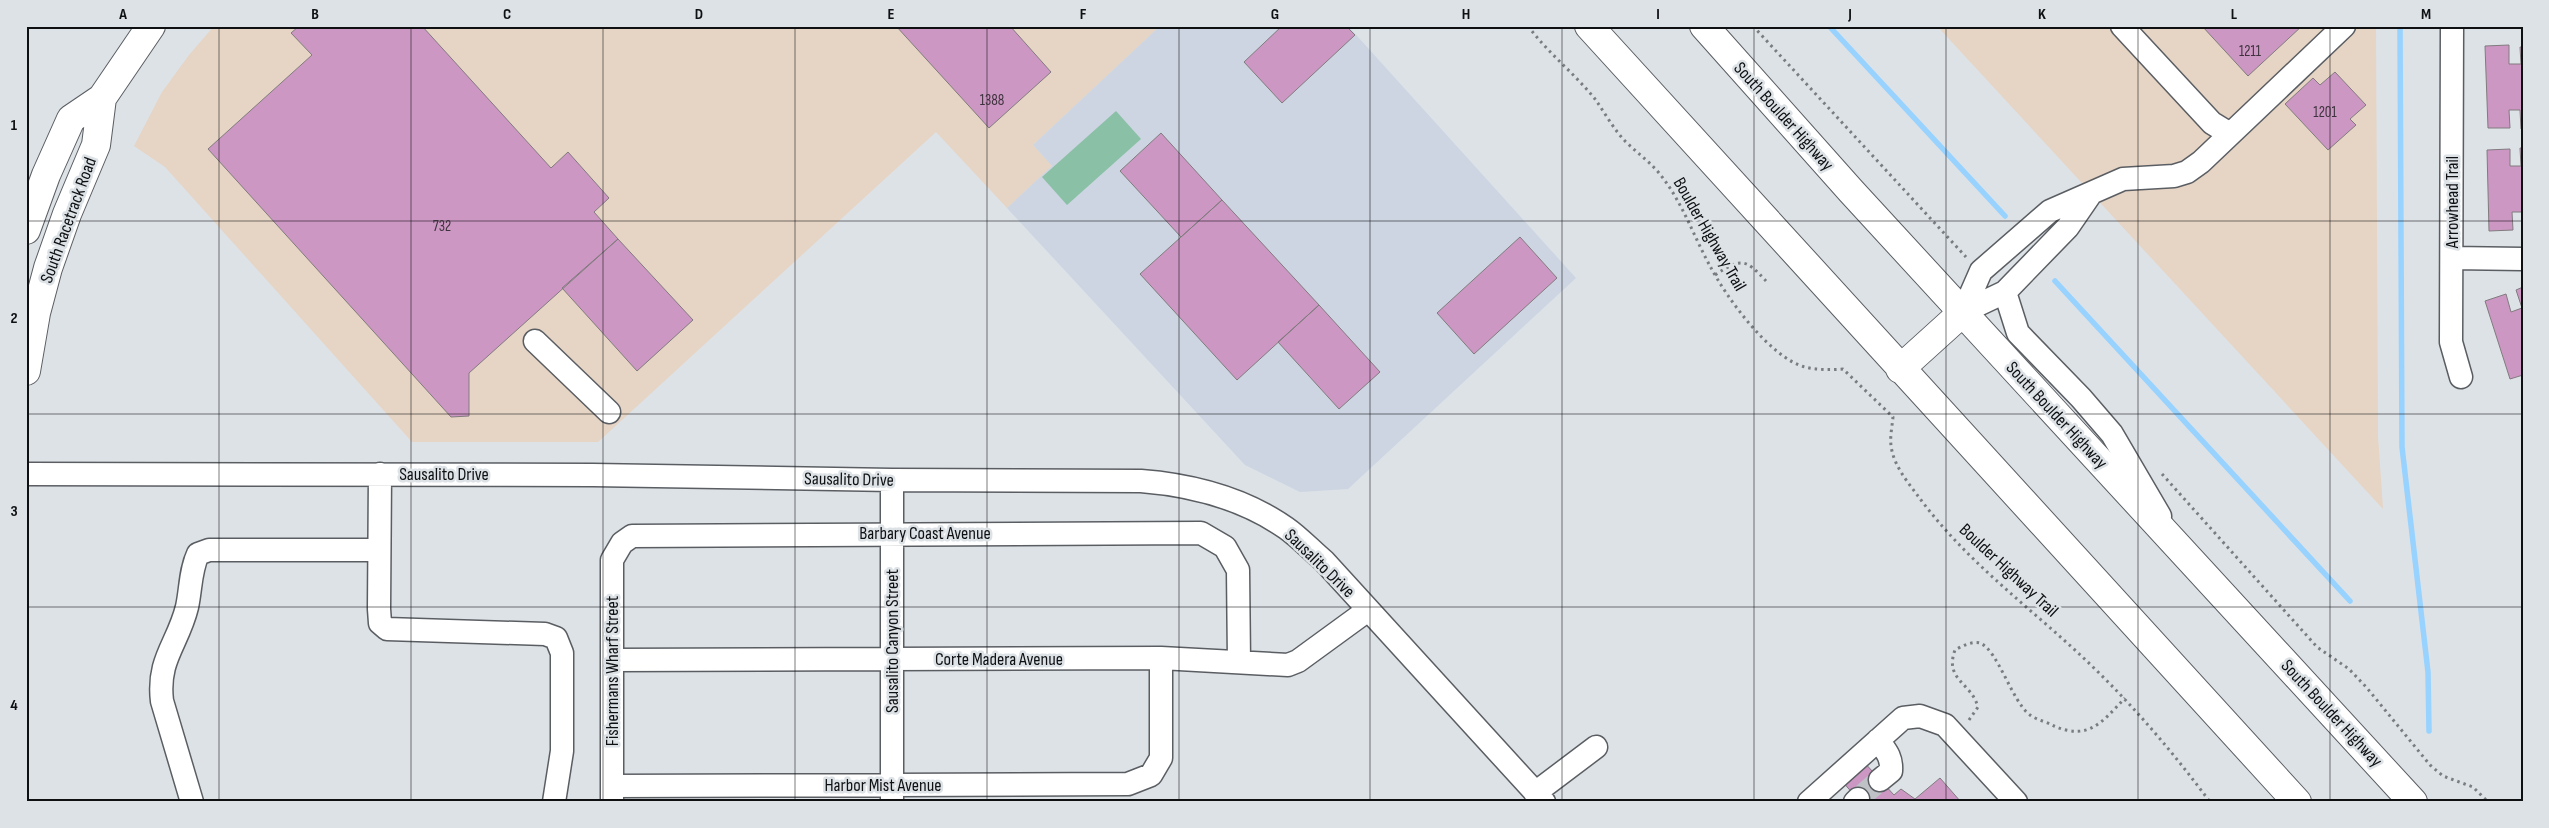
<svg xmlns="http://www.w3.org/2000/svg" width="2549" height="828" font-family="'Sofia Sans Condensed',sans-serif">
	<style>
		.commercial { fill: #e6d4c4 }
		.built { fill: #ccd5e1 }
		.green { fill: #8ac0a6 }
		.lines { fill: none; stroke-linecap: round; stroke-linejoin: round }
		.stream { stroke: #98d2ff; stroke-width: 5.5 }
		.building { fill: #cd97c3; stroke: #817b7f }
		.minor-tunnel { stroke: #bec2c7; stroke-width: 22; stroke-dasharray: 22 11; stroke-linecap: butt }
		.minor-casing { stroke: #5a5e63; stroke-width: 25 }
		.major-casing { stroke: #5a5e63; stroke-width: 30 }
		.path { stroke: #797d80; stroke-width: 3; stroke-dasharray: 2.5 4; stroke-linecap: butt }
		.minor { stroke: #fff; stroke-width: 22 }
		.major { stroke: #fff; stroke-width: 28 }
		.grid { fill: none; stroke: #0e1012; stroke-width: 1; stroke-opacity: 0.55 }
		.labels { text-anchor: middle; stroke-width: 5; stroke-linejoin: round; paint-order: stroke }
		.number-label { font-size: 15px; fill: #3e323e }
		.street-label { font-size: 18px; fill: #0e1012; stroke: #dde2e7 }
		.neatline { fill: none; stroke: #0e1012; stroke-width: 2 }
		.grid-label { font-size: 16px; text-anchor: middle; font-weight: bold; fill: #0e1012 }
	</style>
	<rect width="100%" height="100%" fill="#dde2e7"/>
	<path class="commercial" d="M214 26H1160L1033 145 1052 166 1007 208 936 132 598 442H412L165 167 134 146 162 92 189 55Z
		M1937 26H2376L2378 436 2383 509Z"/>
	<path class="built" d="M1160 26H1186L1189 29 1192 26H1348L1576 278 1348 489 1300 492 1245 465 1007 208 1052 166 1033 145Z"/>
	<path class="green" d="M1116 111 1141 139 1067 205 1042 177Z"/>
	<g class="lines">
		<path class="stream" d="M1829 26 2005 216
			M2400 26 2402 447 2428 672 2429 731
			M2055 281 2350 601"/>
	</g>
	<path class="building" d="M299 26H422L551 168 568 152 609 198 594 212 618 239 469 373V416L451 417 208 149 312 55 291 33Z
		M896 26H1010L1051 72 989 128Z
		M1282 26H1346L1355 35 1282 103 1244 62Z
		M2202 26H2302L2248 76Z
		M2509 45V64H2521L2520 47H2523V129H2521L2520 110H2509L2510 128H2488L2485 46Z
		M2335 72 2366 105 2350 119 2356 125 2328 150 2285 104 2313 78 2320 85Z
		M1161 133 1222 200 1181 237 1120 171Z
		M2520 148H2523V212H2512L2513 230 2489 231 2487 150 2510 149V166H2521Z
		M1222 200 1319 305 1237 380 1140 274Z
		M1520 237 1557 278 1474 354 1437 313Z
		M618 239 693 320 637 371 562 288Z
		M2523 287V375L2510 379 2485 301 2506 294 2511 312 2522 308 2516 290Z
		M1319 305 1380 372 1339 409 1278 342Z
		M1863 761 1894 795 1901 789 1915 799 1940 778 1961 802H1860L1842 781Z"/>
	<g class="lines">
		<path class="minor-tunnel" d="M1858 799 1880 780"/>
		<defs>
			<path id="minor" d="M2122 26 2212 123 2230 134
				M2452 26 2451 342 2461 377
				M2452 258 2523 259
				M2005 292 2018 333 2081 398 2112 434 2160 516
				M1963 312 1981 271 2050 211 2123 179 2174 176 2187 172 2201 162 2344 26
				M1963 312 2005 292 2068 227 2090 195
				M535 341 609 412
				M26 474 593 475 892 480 1141 481C1192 485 1243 498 1286 528 1299 537 1311 550 1324 561L1544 802
				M380 474 379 609 380 623 387 629 545 634 556 638 562 653V751L554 802
				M892 480V802
				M612 660 1161 658 1288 665 1298 661 1368 610
				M1878 740C1886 751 1892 757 1891 771L1880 780
				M612 786 1128 784 1151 775 1161 758V658
				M1535 793 1596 747
				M192 802 162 701C157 659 178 644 187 607 191 589 190 571 198 554L209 550H379
				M612 802V560L622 543 632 536 1201 533 1225 547 1238 570 1239 662
				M1809 802 1903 718 1920 716 1945 725 2016 802
				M1855 802 1858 799"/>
			<path id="major" d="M1589 26 2297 802
				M1704 26 1851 191 2413 802
				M26 230 46 175 71 119 102 98 151 26
				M1900 369 1963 312
				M26 371 36 313 48 268 67 214 96 145 102 98"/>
		</defs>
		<use href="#minor" class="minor-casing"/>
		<use href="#major" class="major-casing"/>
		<path class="path" d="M1528 26C1548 53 1574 73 1595 99 1605 113 1614 130 1626 142 1637 153 1649 161 1659 173 1682 201 1693 235 1710 266 1726 297 1770 358 1805 367 1817 370 1830 370 1843 369L1893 417C1892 428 1889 440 1892 451 1896 469 1910 485 1921 500 1972 568 2037 612 2096 670 2138 711 2175 755 2210 802
			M1753 26 1966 257
			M1715 275C1741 258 1745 258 1766 281
			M2162 474 2317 647 2349 669 2367 688 2430 765 2443 776 2473 787 2488 802
			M1969 720 1978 707C1971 682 1944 680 1955 650 1962 646 1972 641 1980 643 1998 650 2012 702 2030 715 2037 720 2047 722 2054 726 2089 741 2102 722 2125 698"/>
		<use href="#minor" class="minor"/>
		<use href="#major" class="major"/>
	</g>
	<path class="grid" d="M219 26V802M411 26V802M603 26V802M795 26V802M987 26V802M1179 26V802M1370 26V802M1562 26V802M1754 26V802M1946 26V802M2138 26V802M2330 26V802M26 221H2523M26 414H2523M26 607H2523"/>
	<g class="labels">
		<g class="number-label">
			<text x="2250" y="56">1211</text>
			<text x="992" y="105">1388</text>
			<text x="2325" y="117">1201</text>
			<text x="442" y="231">732</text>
		</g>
		<g class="street-label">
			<text transform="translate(1784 116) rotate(48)" y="6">South Boulder Highway</text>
			<text transform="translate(2452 202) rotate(-90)" y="6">Arrowhead Trail</text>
			<text transform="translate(68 220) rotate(-70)" y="6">South Racetrack Road</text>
			<text transform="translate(1710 234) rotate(60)" y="6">Boulder Highway Trail</text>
			<text transform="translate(2057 415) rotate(47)" y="6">South Boulder Highway</text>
			<text x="444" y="480">Sausalito Drive</text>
			<text transform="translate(849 479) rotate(1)" y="6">Sausalito Drive</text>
			<text x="925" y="539">Barbary Coast Avenue</text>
			<text transform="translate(1320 563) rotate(44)" y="6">Sausalito Drive</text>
			<text transform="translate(2009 570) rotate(43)" y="6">Boulder Highway Trail</text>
			<text transform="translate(892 641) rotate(-90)" y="6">Sausalito Canyon Street</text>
			<text x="999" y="665">Corte Madera Avenue</text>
			<text transform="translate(612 671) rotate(-90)" y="6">Fishermans Wharf Street</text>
			<text transform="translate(2332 713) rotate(47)" y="6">South Boulder Highway</text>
			<text x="883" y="791">Harbor Mist Avenue</text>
		</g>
	</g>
	<rect width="2549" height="828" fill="none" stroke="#dde2e7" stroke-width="55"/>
	<rect x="28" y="28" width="2494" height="772" class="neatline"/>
	<g class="grid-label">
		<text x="123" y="19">A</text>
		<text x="315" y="19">B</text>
		<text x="507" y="19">C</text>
		<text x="699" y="19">D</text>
		<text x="891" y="19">E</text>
		<text x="1083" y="19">F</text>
		<text x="1275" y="19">G</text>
		<text x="1466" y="19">H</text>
		<text x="1658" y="19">I</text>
		<text x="1850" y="19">J</text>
		<text x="2042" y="19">K</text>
		<text x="2234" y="19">L</text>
		<text x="2426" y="19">M</text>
		<text x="14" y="130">1</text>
		<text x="14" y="323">2</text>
		<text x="14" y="516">3</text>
		<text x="14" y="710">4</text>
	</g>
</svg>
